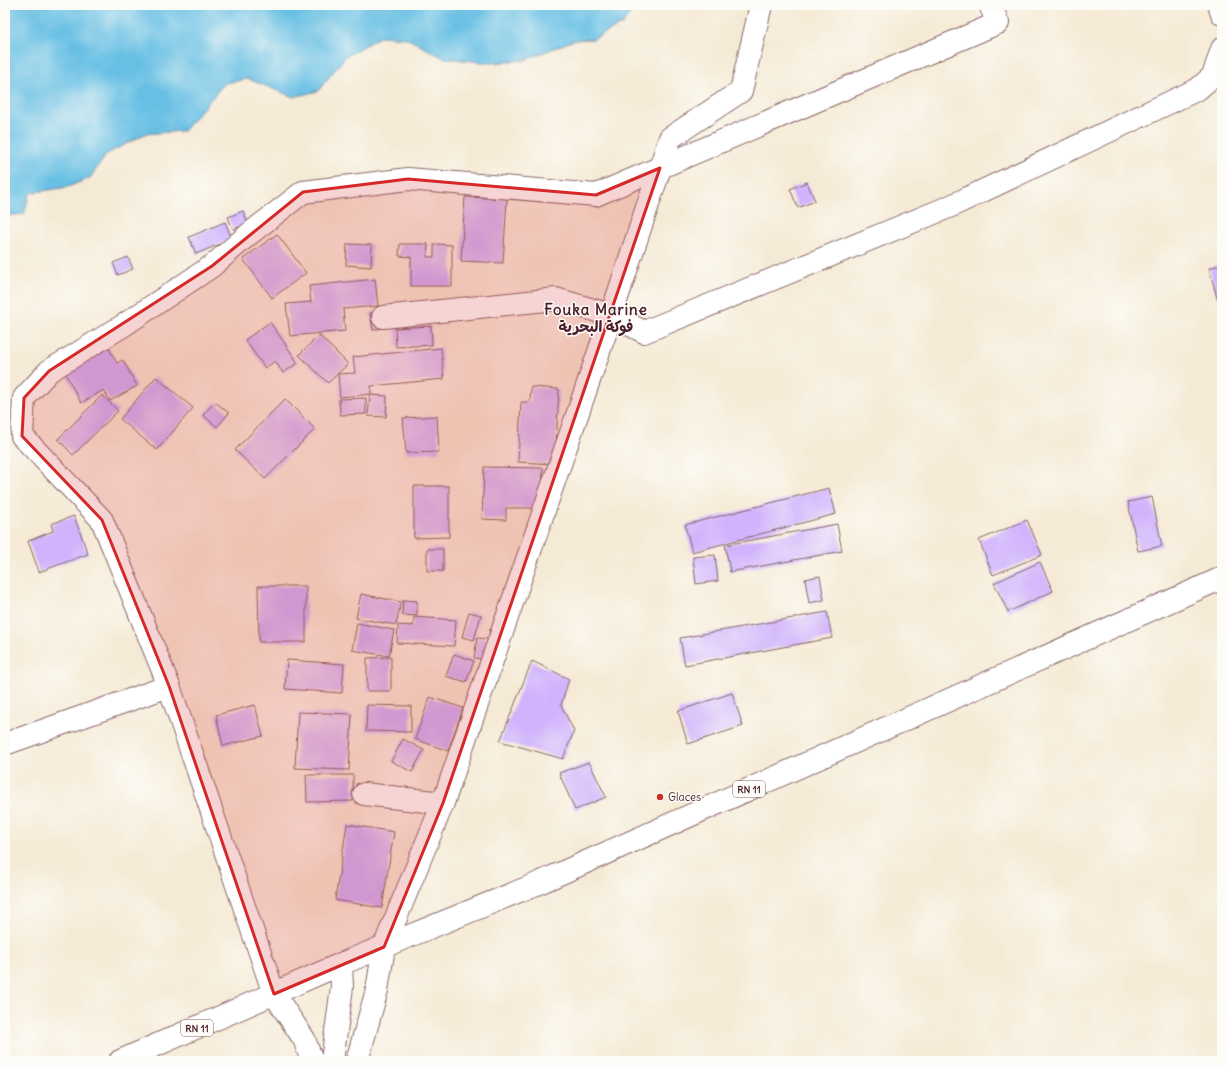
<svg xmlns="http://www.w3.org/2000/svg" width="1227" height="1066" font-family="Delius,'Playpen Sans Arabic',sans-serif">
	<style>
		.water { fill: #67bfe4; stroke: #586f88 }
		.building { fill: #d0b3fc }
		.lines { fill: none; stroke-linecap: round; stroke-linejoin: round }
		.street-casing { stroke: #866666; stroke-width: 24 }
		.secondary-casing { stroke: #866666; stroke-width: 24 }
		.primary-casing { stroke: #866666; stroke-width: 24 }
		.street { stroke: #fff; stroke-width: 22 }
		.secondary { stroke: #fff; stroke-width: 22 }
		.primary { stroke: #fff; stroke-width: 22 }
		.marked { fill: #d62828; fill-opacity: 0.2; stroke: #d62828; stroke-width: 3; stroke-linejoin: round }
		.poi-dot { fill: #c8321e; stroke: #fdfcf7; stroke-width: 1.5 }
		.labels { text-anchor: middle; stroke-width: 3; stroke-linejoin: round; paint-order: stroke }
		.shield { fill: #fdfcf7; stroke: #806168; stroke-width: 1 }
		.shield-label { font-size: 10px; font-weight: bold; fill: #4a1f2b }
		.poi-label { font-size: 11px; fill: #4a1f2b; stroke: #fdfcf7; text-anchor: start }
		.district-label { font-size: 15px; font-weight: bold; letter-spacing: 1px; fill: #4a1f2b; stroke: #fdfcf7 }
	</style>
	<rect width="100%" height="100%" fill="#fdfcf7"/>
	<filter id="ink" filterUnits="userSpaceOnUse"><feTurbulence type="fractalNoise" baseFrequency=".025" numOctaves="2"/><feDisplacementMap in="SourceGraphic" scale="8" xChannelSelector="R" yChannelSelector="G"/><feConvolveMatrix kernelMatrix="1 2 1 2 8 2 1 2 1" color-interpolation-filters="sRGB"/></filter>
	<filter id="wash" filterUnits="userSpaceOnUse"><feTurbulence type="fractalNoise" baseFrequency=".012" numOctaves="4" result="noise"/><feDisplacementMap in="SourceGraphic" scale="16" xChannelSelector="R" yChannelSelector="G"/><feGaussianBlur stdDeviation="0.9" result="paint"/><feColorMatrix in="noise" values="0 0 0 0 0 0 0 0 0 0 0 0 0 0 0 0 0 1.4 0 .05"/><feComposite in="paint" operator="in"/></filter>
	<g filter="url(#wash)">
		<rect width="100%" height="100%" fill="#f5ead5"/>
		<path class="water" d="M5 5H636L623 24 593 39 574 40 525 60 491 63 444 58 406 38 381 36 345 57 318 91 293 97 248 79 225 83 183 131 145 134 107 154 90 178 68 187 30 193 24 214 5 216Z"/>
		<g id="blocks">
			<path class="building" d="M807 182 815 201 798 208 790 189Z
				M465 197 507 199 503 263 461 261Z
				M243 211 248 224 233 229 228 217Z
				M225 222 232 239 196 254 189 237Z
				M277 234 306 273 272 298 243 259Z
				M347 244 372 245 371 267 346 265Z
				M400 244H428L427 257H434V244L452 245V286H411V257L399 256Z
				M128 257 133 269 118 275 113 263Z
				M1222 264V297L1217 298 1209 268Z
				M375 279 378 306 343 309 345 331 290 336 286 304 311 302 309 286Z
				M384 310 388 327 373 330 370 313Z
				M270 322 298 363 283 373 275 361 265 368 245 340Z
				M431 326 432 345 396 347 395 328Z
				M319 335 348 364 328 383 299 355Z
				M107 345 117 363 123 360 137 386 110 401 104 390 81 403 63 369Z
				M441 348 444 379 371 386V394L340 397 338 374 355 373 353 357Z
				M156 377 193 408 157 450 120 419Z
				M531 387 559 389 555 464 518 462 521 402H530Z
				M102 395 118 411 73 455 58 439Z
				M370 395 387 396 386 417 368 416Z
				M366 398V414L340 415 339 399Z
				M285 399 315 429 265 479 235 450Z
				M215 402 229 413 217 427 203 415Z
				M437 416 439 452 406 453 403 418Z
				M484 467 543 468 542 508H506V520L482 519Z
				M414 486H449V537L414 538Z
				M829 488 836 514 692 552 685 525Z
				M1152 497 1162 546 1138 551 1128 502Z
				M74 516 88 554 39 572 28 541 53 531 51 524Z
				M1027 520 1042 555 993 575 979 540Z
				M837 524 842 551 730 572 725 545Z
				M427 549H443V571H427Z
				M715 555 718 581 696 584 693 557Z
				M1040 562 1053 591 1008 612 994 583Z
				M820 576 824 600 809 603 805 579Z
				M258 586H306V642H259Z
				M361 594 401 602 396 625 356 618Z
				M403 600 417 601V616L402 615Z
				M469 612 481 615 474 640 462 637Z
				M827 612 832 638 685 665 680 638Z
				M414 617 456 620 454 646 397 643 398 625 413 626Z
				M357 623 394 630 389 656 352 650Z
				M490 629 499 631 494 661 474 658 477 638 489 639Z
				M454 654 474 661 466 682 446 676Z
				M391 657V691H367V658Z
				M287 660 344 664 342 693 285 689Z
				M532 661 569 679 561 705 574 731 563 759 500 741Z
				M732 693 743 726 688 744 678 711Z
				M430 697 463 708 448 751 415 739Z
				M255 705 263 736 223 746 216 715Z
				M367 705 411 706V732L366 731Z
				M298 712 352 714 349 770 295 768Z
				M403 739 424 750 412 772 391 761Z
				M589 762 606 797 575 810 559 773Z
				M306 775H353V791L357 783 370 790 365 799 353 793V801L307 802Z
				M347 824 394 832 382 908 335 900Z"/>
		</g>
	</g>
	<g filter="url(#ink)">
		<use href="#blocks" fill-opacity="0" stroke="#866666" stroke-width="1"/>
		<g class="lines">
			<defs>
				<path id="street" d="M1219 5 1222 14
					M383 317 556 299 611 315 644 332 951 206 1198 89 1213 76 1222 49
					M5 744 169 686
					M364 794 443 803
					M384 947 443 803 604 337 670 138 741 91 761 5
					M274 994 169 686 102 520 22 436 24 398 49 371 124 325 212 266 248 235 303 192 408 179 596 195 998 23 990 5"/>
				<path id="secondary" d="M274 994 304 1039 312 1061
					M332 1061 342 987 341 964"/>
				<path id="primary" d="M120 1061 341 964 539 883 1222 578
					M357 1061 377 990 384 947"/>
			</defs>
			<use href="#street" class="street-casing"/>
			<use href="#secondary" class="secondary-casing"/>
			<use href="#primary" class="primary-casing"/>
			<use href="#street" class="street"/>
			<use href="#secondary" class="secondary"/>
			<use href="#primary" class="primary"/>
		</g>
	</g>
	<path class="marked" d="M660 168 443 803 384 947 274 994 169 686 102 520 22 436 24 398 49 371 212 266 303 192 408 179 596 195Z"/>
	<circle class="poi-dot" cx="660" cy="797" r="4"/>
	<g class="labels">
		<g class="shield">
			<rect x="733" y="781" width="32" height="16" rx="3"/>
			<rect x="181" y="1020" width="32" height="16" rx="3"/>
		</g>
		<g class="shield-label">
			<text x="749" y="793">RN 11</text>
			<text x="197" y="1032">RN 11</text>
		</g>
		<g class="poi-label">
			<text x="668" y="801">Glaces</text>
		</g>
		<g class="district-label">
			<text x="596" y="315">Fouka Marine<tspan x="596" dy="17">فوكة البحرية</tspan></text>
		</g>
	</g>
	<rect width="1227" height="1066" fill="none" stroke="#fdfcf7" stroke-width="20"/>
</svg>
